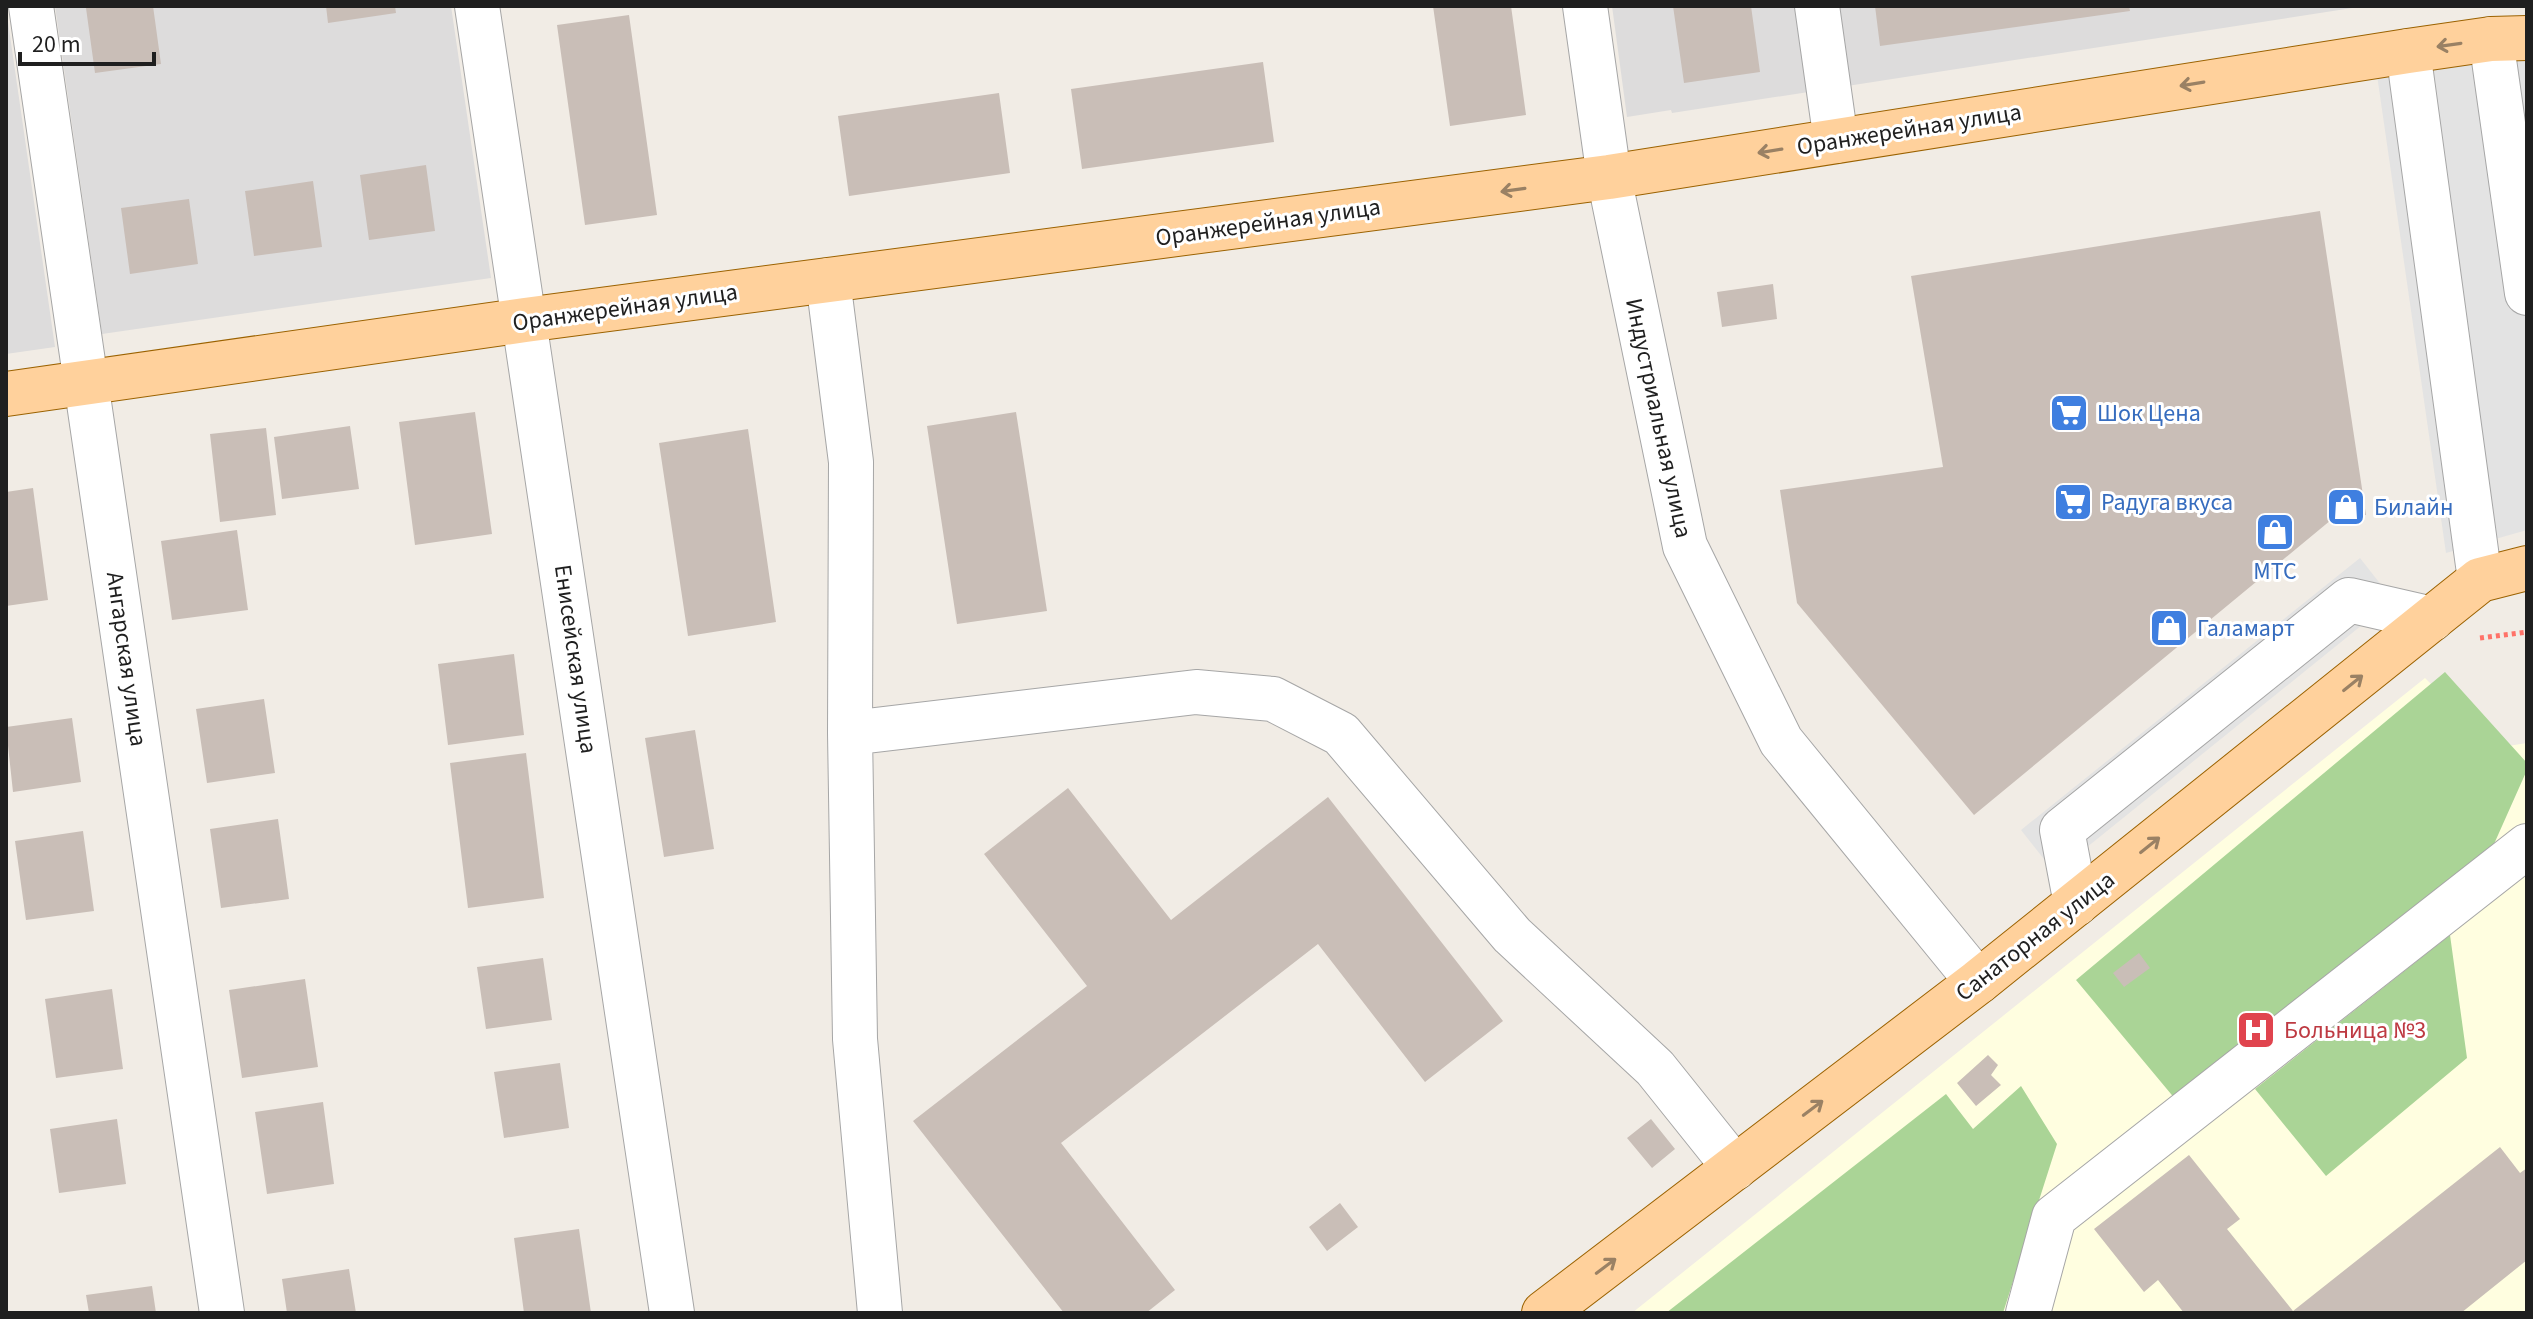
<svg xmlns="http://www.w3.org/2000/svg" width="2533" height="1319" font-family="'Source Sans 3',sans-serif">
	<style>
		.residential { fill: #dddcdc }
		.education { fill: #fffee0 }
		.forest { fill: #aad496 }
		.parking { fill: #e3e3e3 }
		.building { fill: #c9beb7 }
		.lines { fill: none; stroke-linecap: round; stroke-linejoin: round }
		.minor-casing { stroke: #a6a6a6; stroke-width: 46 }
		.major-casing { stroke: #9b6200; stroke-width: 46 }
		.path { stroke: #ff7268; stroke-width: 5; stroke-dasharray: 4 4; stroke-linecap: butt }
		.minor { stroke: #fff; stroke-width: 44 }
		.major { stroke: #ffd19c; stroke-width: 44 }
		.oneway { stroke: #9a8164 }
		.labels { text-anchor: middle; stroke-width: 6; stroke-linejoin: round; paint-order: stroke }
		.street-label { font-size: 24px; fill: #1f1f1f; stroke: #fff }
		.shop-label { font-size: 24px; fill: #366cbe; stroke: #fff; text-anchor: start }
		.health-label { font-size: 24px; fill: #be3a42; stroke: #fff; text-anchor: start }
	</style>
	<rect width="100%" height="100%" fill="#f1ece5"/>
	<path class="residential" d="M55 6H451L491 278 102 334Z
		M1612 6H2365L1672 113 1671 110 1627 117Z
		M6 8 55 347 6 354Z"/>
	<path class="education" d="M2425 678 2495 748 2527 743V1313H1632Z"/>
	<path class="forest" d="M2445 672 2527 763V770L2490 853 2176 1100 2076 980Z
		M2450 935 2467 1058 2326 1176 2255 1089Z
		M2021 1086 2057 1144 2003 1313H1666L1946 1094 1973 1129Z"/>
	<path class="parking" d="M2527 54V530L2446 553 2377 75Z
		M2360 558 2393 600 2055 873 2021 830Z"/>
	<path class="building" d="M98 6H153L161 64 95 73 86 8Z
		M326 6H395L396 13 328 23Z
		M1433 6H1511L1526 115 1450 126Z
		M1673 6H1751L1760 72 1684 83Z
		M1875 6H2129L2130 11 1880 46Z
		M629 15 657 215 585 225 557 25Z
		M1263 62 1274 142 1082 169 1071 89Z
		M999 93 1010 173 849 196 838 116Z
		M426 165 435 231 369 240 360 175Z
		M313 181 322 247 254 256 245 191Z
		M189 199 198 264 130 274 121 208Z
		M2320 211 2366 515 2331 520 1974 815 1797 603 1780 490 1943 467 1911 276Z
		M1773 284 1777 319 1722 327 1717 292Z
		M475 412 492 534 415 545 399 422Z
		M1016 412 1047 611 957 624 927 426Z
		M350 426 359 489 282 499 274 437Z
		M266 428 276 515 220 522 210 434Z
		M748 429 776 622 688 636 659 443Z
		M33 488 48 600 6 606V492Z
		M237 530 248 610 172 620 161 541Z
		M514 654 524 735 448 745 438 664Z
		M264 699 275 773 207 783 196 709Z
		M72 718 81 782 13 792 6 727Z
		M695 730 714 849 664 857 645 738Z
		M526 753 544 898 468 908 450 763Z
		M1068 788 1171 920 1328 797 1503 1021 1425 1082 1318 944 1061 1143 1175 1290 1146 1313H1064L913 1121 1087 986 984 854Z
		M278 819 289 899 221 908 210 829Z
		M83 831 94 911 26 920 15 841Z
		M2139 953 2150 968 2124 987 2113 973Z
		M543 958 552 1020 486 1029 477 967Z
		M305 979 318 1067 242 1078 229 990Z
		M112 989 123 1069 56 1078 45 999Z
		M1988 1055 1998 1065 1991 1075 2001 1085 1976 1106 1957 1083Z
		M560 1063 569 1128 504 1138 494 1072Z
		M323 1102 334 1184 267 1194 255 1112Z
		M117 1119 126 1184 59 1193 50 1129Z
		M1651 1119 1675 1149 1652 1168 1627 1138Z
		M2500 1147 2520 1173 2527 1168V1260L2461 1313H2184L2158 1280 2144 1292 2094 1229 2189 1155 2240 1219 2227 1229 2293 1311Z
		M1340 1203 1358 1227 1327 1251 1309 1227Z
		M579 1229 591 1313H524L514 1238Z
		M349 1269 356 1313H287L282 1279Z
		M152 1286 156 1313H89L86 1295Z"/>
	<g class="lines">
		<defs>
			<path id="minor" d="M31 6 222 1313
				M477 6 672 1313
				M1585 6 1609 177 1685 546 1781 741 1978 982
				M1817 6 1836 141
				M2491 39 2527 293
				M2408 51 2480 580
				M828 280 851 462 850 733
				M2076 904 2062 830 2349 600 2432 619
				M880 1313 855 1039 850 733 1196 692 1273 699 1341 734 1512 935 1655 1068 1735 1168
				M2028 1313 2054 1217 2527 846"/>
			<path id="major" d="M6 394 525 320 1609 177 2408 51 2491 39 2527 38
				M1544 1313 1978 982 2480 580 2527 568"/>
		</defs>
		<use href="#minor" class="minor-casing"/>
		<use href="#major" class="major-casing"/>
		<path class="path" d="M2480 638 2527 632"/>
		<use href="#minor" class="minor"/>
		<use href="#major" class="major"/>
	</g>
	<defs><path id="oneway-shaft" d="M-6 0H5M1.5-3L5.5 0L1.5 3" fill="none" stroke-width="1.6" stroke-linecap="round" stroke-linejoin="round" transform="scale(2)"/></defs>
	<g class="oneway">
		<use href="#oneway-shaft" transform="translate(2449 45) rotate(172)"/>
		<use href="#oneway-shaft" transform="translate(2192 84) rotate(171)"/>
		<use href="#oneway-shaft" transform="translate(1770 151) rotate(171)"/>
		<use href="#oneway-shaft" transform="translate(1513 190) rotate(172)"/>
		<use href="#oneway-shaft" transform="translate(2353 683) rotate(-39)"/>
		<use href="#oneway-shaft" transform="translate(2150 845) rotate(-39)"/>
		<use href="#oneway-shaft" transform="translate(1813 1108) rotate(-37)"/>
		<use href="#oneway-shaft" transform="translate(1606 1266) rotate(-37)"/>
	</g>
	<defs>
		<symbol id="supermarket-square" viewBox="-11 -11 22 22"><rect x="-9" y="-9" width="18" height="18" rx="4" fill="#3f7fe0" stroke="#fff"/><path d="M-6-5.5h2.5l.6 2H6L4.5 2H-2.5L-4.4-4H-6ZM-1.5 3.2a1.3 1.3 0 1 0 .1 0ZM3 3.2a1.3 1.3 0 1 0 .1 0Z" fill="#fff"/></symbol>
		<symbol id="shop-square" viewBox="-11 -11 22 22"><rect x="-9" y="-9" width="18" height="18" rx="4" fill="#3f7fe0" stroke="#fff"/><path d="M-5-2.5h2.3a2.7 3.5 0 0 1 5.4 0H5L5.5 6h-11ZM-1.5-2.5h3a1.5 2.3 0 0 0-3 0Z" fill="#fff"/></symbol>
		<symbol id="hospital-square" viewBox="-11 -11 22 22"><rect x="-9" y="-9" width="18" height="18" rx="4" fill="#e0444e" stroke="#fff"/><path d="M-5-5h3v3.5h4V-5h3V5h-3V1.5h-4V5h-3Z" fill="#fff"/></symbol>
	</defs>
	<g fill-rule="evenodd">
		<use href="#supermarket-square" x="2047" y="391" width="44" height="44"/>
		<use href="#supermarket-square" x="2051" y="480" width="44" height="44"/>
		<use href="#shop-square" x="2324" y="485" width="44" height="44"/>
		<use href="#shop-square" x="2253" y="510" width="44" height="44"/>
		<use href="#shop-square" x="2147" y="606" width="44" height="44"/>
		<use href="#hospital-square" x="2234" y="1008" width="44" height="44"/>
	</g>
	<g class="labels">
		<g class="street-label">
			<text transform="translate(1909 129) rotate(-9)" y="8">Оранжерейная улица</text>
			<text transform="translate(1268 222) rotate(-8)" y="8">Оранжерейная улица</text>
			<text transform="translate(625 307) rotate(-8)" y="8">Оранжерейная улица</text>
			<text transform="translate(1659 418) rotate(78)" y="8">Индустриальная улица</text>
			<text transform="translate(127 659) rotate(82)" y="8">Ангарская улица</text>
			<text transform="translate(576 659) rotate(82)" y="8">Енисейская улица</text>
			<text transform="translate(2035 936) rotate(-38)" y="8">Санаторная улица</text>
		</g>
		<g class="shop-label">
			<text x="2097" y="421">Шок Цена</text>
			<text x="2101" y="510">Радуга вкуса</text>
			<text x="2374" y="515">Билайн</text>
			<text x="2275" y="579" text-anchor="middle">МТС</text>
			<text x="2197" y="636">Галамарт</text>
		</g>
		<g class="health-label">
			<text x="2284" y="1038">Больница №3</text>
		</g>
	</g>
	<rect width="2533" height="1319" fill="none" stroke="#1f1f1f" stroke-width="16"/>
	<path d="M20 52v12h134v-12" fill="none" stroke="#1f1f1f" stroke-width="4"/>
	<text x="32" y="52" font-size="24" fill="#1f1f1f" stroke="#ffffff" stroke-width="6" paint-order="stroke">20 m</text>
</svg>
